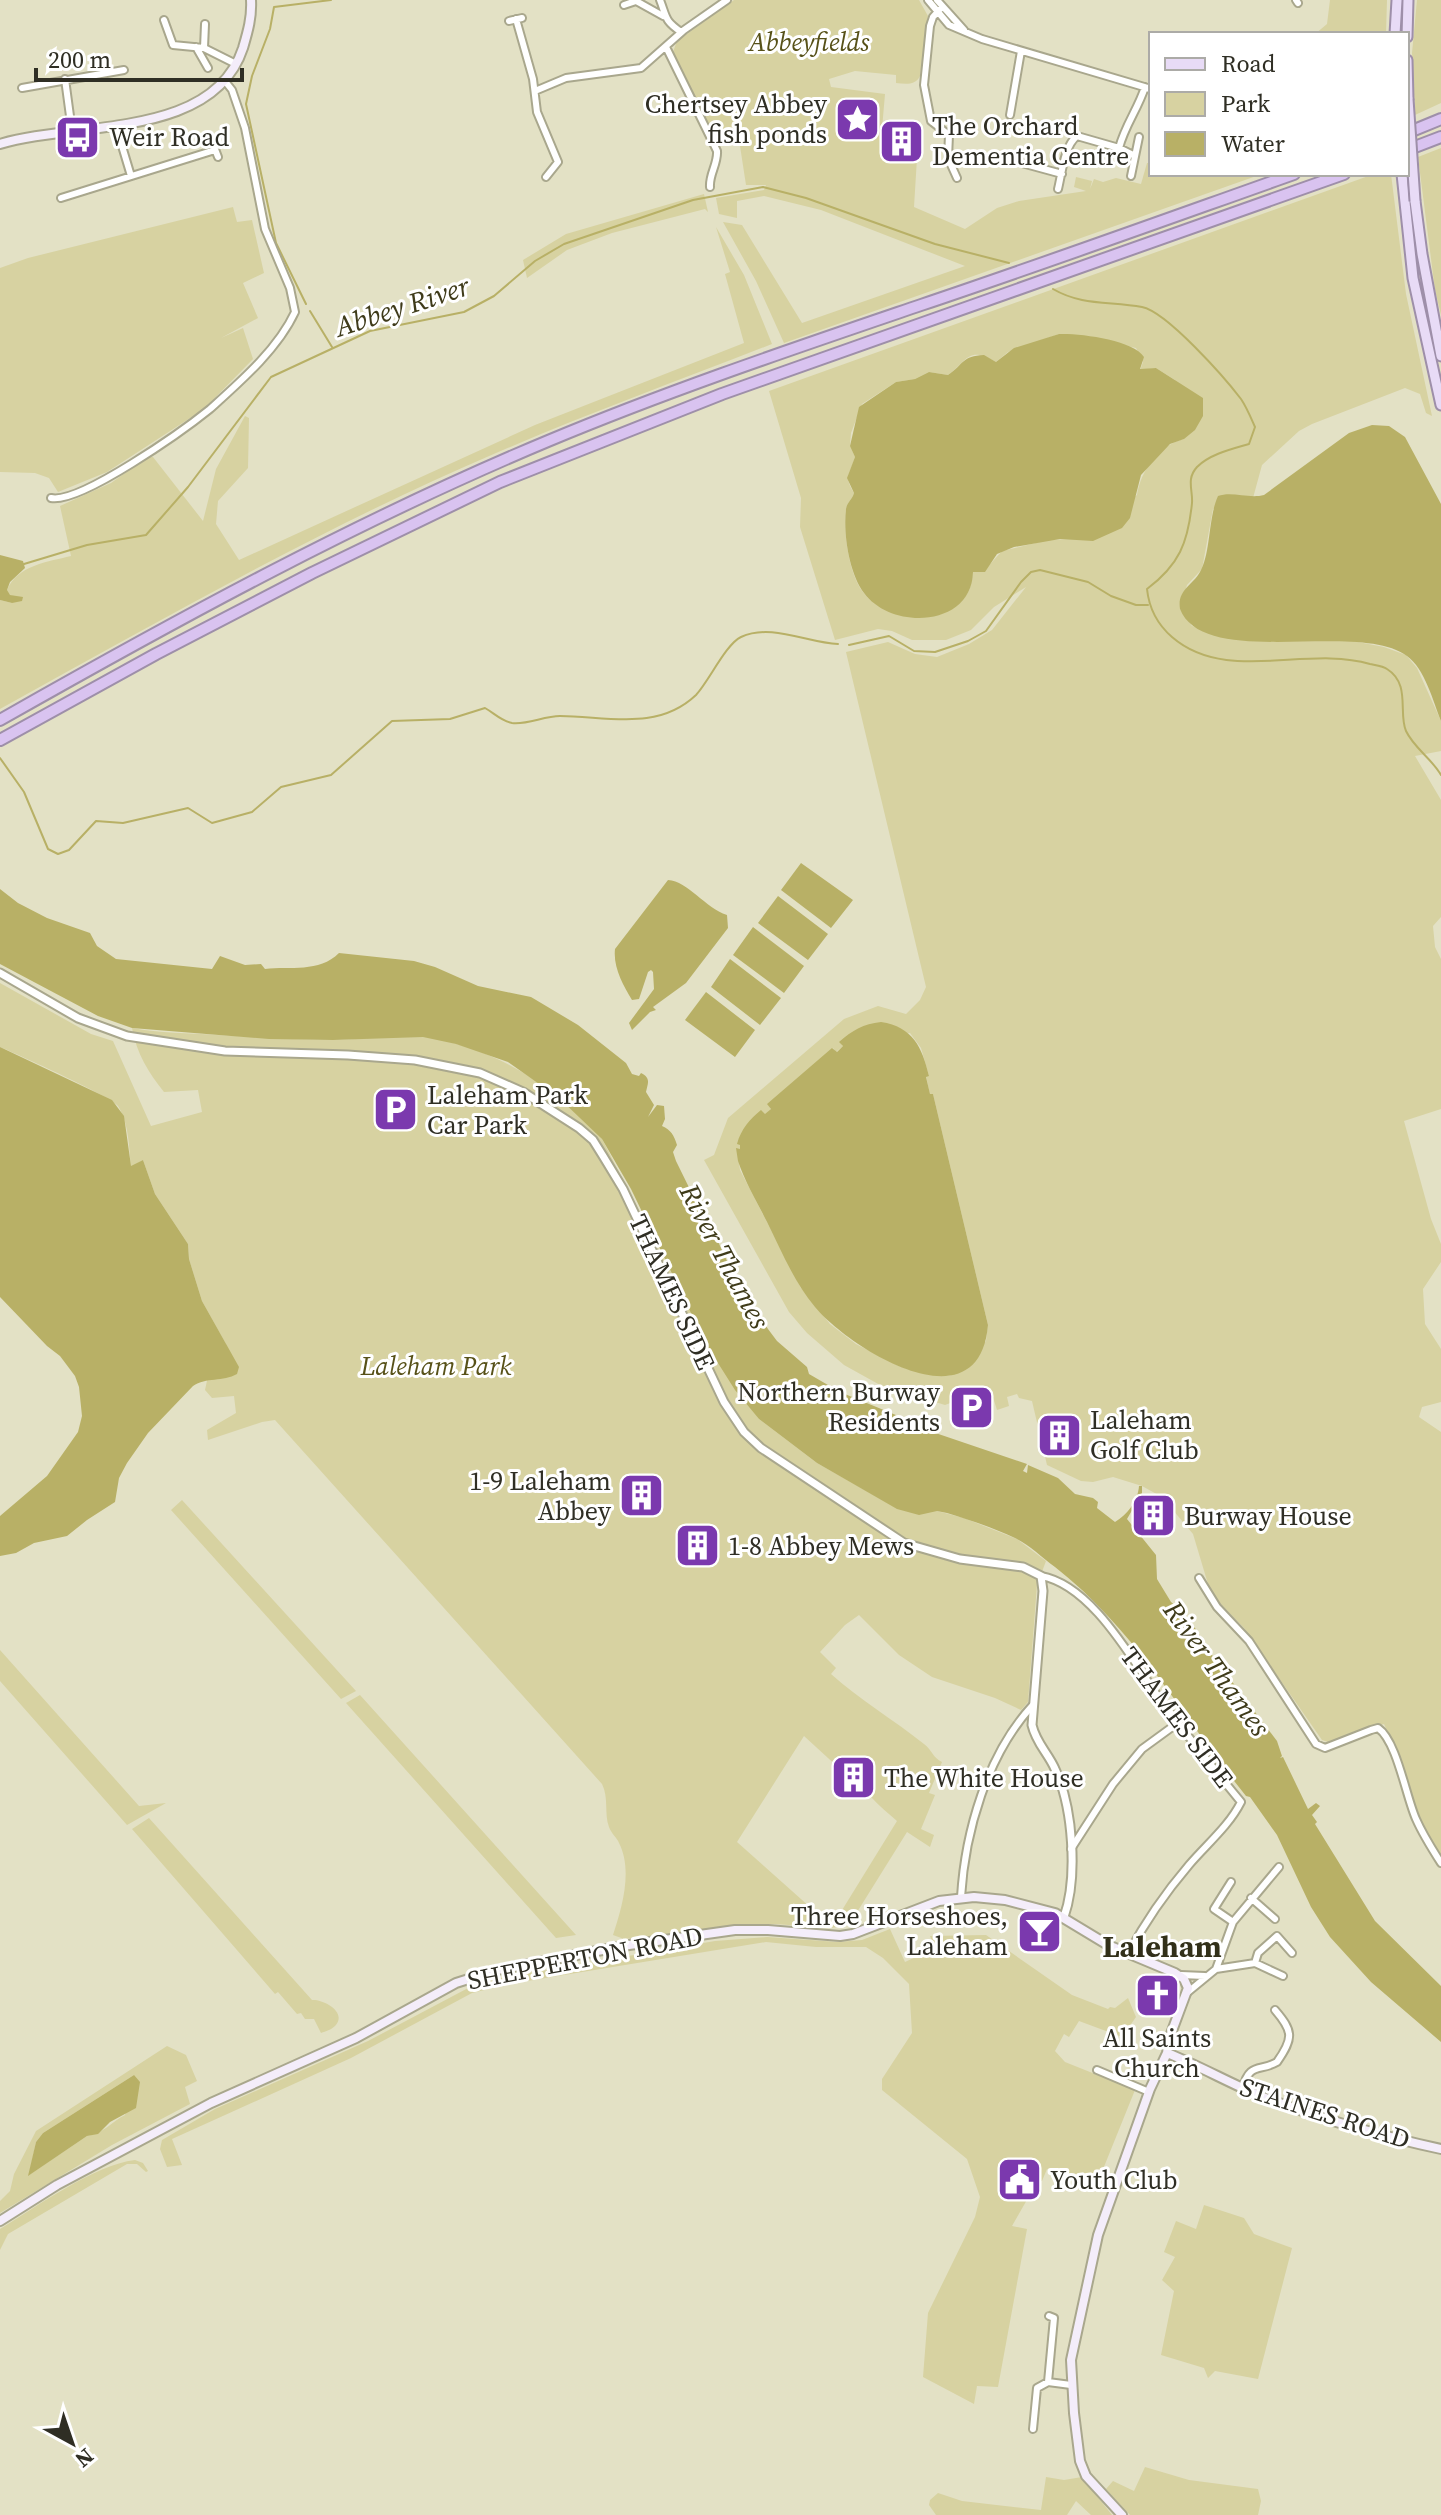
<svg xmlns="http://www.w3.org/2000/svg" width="1441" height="2515" font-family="'Source Serif 4',serif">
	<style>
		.green { fill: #d7d2a1; fill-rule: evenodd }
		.water { fill: #b8b066 }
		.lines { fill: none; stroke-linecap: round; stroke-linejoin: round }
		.stream { stroke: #b8b066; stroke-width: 2 }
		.minor-casing { stroke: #a9a78d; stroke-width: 10 }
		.tertiary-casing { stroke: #a9a78d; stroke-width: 11 }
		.secondary-casing { stroke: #a9a78d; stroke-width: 12 }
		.primary-casing { stroke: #9e8fa9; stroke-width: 13 }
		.motorway-casing { stroke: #9e8fa9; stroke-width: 14 }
		.minor { stroke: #fff; stroke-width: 6 }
		.tertiary { stroke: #fff; stroke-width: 7 }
		.secondary { stroke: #f4edfa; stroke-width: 8 }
		.primary { stroke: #e8dbf6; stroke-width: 9 }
		.motorway { stroke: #d9c3f0; stroke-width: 10 }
		.primary-bridge-casing { stroke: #9e8fa9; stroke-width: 13; stroke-linecap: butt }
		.primary-bridge { stroke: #e8dbf6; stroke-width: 9 }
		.labels { text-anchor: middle; stroke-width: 6; stroke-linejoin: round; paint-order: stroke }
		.park-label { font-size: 26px; font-style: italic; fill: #575118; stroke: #fff }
		.poi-label { font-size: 26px; fill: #2f2e24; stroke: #fff; text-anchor: start }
		.street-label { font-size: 26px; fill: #2f2e24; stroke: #fff }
		.water-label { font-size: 28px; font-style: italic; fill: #3f3b1a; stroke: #fff }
		.quarter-label { font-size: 30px; font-weight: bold; fill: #323019; stroke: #fff }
	</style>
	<rect width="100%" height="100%" fill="#e3e1c5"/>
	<path class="green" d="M734 0H919L928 16 920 76C915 86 905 84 896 83V75L855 71 829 79 831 87 885 94 880 152 917 158 914 207 965 229 997 208 1019 201 1086 191 1074 187 1076 177 1092 181 1090 189 1094 179 1103 182 1116 178 1141 184 1147 163H1151V174H1262L784 343 756 281 723 222 742 225 802 323 965 266 821 210 764 196 737 201V218L719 214 716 198 764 190 766 185H746L738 133 715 138 673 52 677 41Z
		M1330 0H1387L1386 34H1315L1327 24Z
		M1417 0H1441V103L1415 115 1412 53Z
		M1441 148V315L1435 290 1418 157Z
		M1374 174H1391L1406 294 1432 416 1426 413 1420 394 1405 388 1312 424 1299 431 1262 465 1253 498 1241 497 1213 509 1202 569 1187 585 1180 609 1192 626 1248 641H1353L1384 647 1406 655 1417 668 1441 721V751L1415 756 1441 800V917L1433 926 1435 947 1441 959V1109L1404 1121 1431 1219 1441 1244V1262L1423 1289 1425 1324 1441 1349V1402L1422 1407 1419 1417 1441 1432V1855L1418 1817 1398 1754 1384 1724 1328 1742 1322 1740 1244 1628 1211 1594 1193 1534 1162 1497 1142 1486 1113 1477 1093 1482 1081 1481 1047 1465 1032 1401 1019 1398 1017 1394 1007 1397 1009 1406 997 1410 990 1388 945 1405 880 1385 844 1365 807 1333 789 1312 704 1160 714 1155 728 1118 844 1019 878 1006 906 1014 920 1000 926 987 846 652 888 642 915 654 937 657 969 644 992 630 1026 587 994 607 971 630 946 640H912L892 631 878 629 835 640 800 527 801 498 769 391ZM1059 334 1091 337 1136 348 1143 362 1140 370 1156 368 1175 380 1184 439C1159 445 1141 470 1137 495L1069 539 1048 540 1002 551 983 572H973C971 628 890 628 863 592 849 574 843 532 846 509 847 502 852 500 854 493 843 475 850 475 855 457L850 445 851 433 862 404 896 382 915 379 929 372 948 375C969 359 968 346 996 362L1008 352ZM910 1033 921 1048 929 1076H926L930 1095 933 1094 988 1325 986 1341 960 1372 949 1376 927 1374 901 1367 856 1344 830 1324 801 1288 740 1170 737 1149H740V1144L771 1109 768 1104 833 1048 836 1052 843 1046 840 1042Z
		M704 194 708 212 705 209 612 233 567 250 527 278 523 260 566 234Z
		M233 207 237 222 252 220 264 273 243 283 258 318 221 338 243 328 253 359 204 409 107 472 58 492 49 478 35 473 0 472V268L28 258Z
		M716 227 744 275 772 344C680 380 587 414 496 453 325 526 163 619 0 709V600L12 603 16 598 8 594 7 590C18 565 47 562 71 556L60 506 111 483 149 456 153 457 203 521 216 469 245 416 249 418 248 468 218 501 216 524 239 560 535 425 744 343 725 274 730 272Z
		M0 983 91 1034 113 1041 151 1126 202 1112 198 1090 164 1092C148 1072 137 1054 132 1028 160 1033 189 1033 217 1035 256 1037 295 1040 334 1040 363 1040 396 1033 426 1037 495 1048 557 1087 602 1139L690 1309 759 1419 817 1463 893 1506 937 1511 964 1518 1017 1539 1046 1561 1037 1585 1028 1702 1021 1710 995 1698 932 1677 899 1655 859 1615 845 1625 820 1652 836 1668 831 1674C860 1700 894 1720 924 1744 932 1750 933 1758 942 1762L929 1793 935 1795 921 1829 934 1835 930 1847 907 1832 849 1925 831 1928 775 1924 754 1925 624 1939 613 1935C622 1908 633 1870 619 1843 617 1838 611 1833 609 1827 604 1814 609 1798 602 1784L275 1420 262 1422 208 1440 207 1430 236 1413 234 1396 212 1398 205 1390 208 1376 226 1344 202 1301 189 1259 188 1244 155 1194 143 1160 131 1167C129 1147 129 1123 118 1106 112 1097 17 1054 0 1047ZM804 1736 840 1769 849 1763C868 1778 861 1785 871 1797 879 1806 889 1814 897 1821L831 1928 817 1922 820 1916 737 1842Z
		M182 1500 356 1691 341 1699 171 1510Z
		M0 1650 139 1806 166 1803 127 1825 0 1681Z
		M360 1695 576 1935 556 1938 346 1703Z
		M149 1818 312 2000C323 1999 348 2012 335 2026 331 2030 326 2031 321 2033L314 2019H305L301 2013 297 2014 278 1992 275 1994 132 1829Z
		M890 1929 905 1962 935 1948 930 1936 986 1935 1072 1995 1108 2009 1110 2007 1115 2008 1128 1998 1136 2017 1122 2037 1079 2021 1069 2037 1064 2034 1055 2051 1065 2062 1135 2090 1095 2189 1047 2169 1042 2181H1034L1008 2165 999 2179 1028 2198 1012 2226 1027 2229 998 2387 977 2386 974 2404 923 2377 928 2313 975 2217 980 2197 967 2159 882 2090V2079L912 2033 909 1984 883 1958 866 1947H816L766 1942 509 1984 472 1993 351 2058 172 2139 182 2165 167 2167 160 2149 162 2140 215 2109 368 2041 470 1987 501 1978 715 1941 767 1937 838 1942 862 1940Z
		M167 2046 186 2055 197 2081 185 2087 190 2104 112 2145 0 2213V2201L10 2191 14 2174 36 2131ZM134 2075 125 2115C111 2122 103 2134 87 2136L29 2175 36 2142 43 2133Z
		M135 2160 143 2163 148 2171 146 2172 137 2164H127L8 2234 0 2250V2229C36 2207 94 2165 135 2160Z
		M1204 2205 1244 2218 1254 2234 1292 2248 1258 2379 1215 2371 1208 2378 1204 2368 1161 2355 1174 2291 1162 2280 1175 2257 1164 2252 1176 2221 1196 2229Z
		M1145 2467 1189 2480 1258 2489 1261 2501 1258 2515H1130L1106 2489 1113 2481 1134 2491Z
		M1046 2477 1064 2480 1082 2477 1112 2515H1091L1076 2501 1067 2515H936L929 2505 930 2500 938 2493 962 2501 1041 2510Z"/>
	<path class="water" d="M1059 334C1079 333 1134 340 1144 357L1140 369 1156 368 1203 398V416L1195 430 1184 439 1170 444 1141 475 1130 518 1122 528 1093 541 1060 539 1014 547 997 554 985 572H973C972 627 892 631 864 593 849 573 843 533 846 509 847 502 852 500 854 493L847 478 855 457 850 446 859 407 896 382 915 379 929 372 948 375C964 364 962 356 984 355L996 362 1014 348Z
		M1372 425 1389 426 1405 437 1441 504V721C1433 701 1425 669 1407 656 1358 620 1204 670 1180 609 1177 590 1192 586 1200 572 1211 553 1208 518 1218 496 1232 491 1249 499 1264 495L1349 433Z
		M0 555 23 561 25 568 10 582 7 590 10 595 23 597 22 601 12 603 0 600Z
		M801 863 853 900 831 928 781 890Z
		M668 880C688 881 705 908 727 915L728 928 686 983 653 1007 656 1010 650 1012 632 1030 629 1023 654 989 653 972 651 970 648 972 639 999 632 1000C623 985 613 967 615 949Z
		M0 889 18 903 47 918 90 933 97 946 116 959 212 969 220 956 245 965 261 964 265 969C290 966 319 973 339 953L414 961 435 967 478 986 531 997 578 1025 626 1063 632 1074 639 1076 641 1073C651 1078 648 1083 646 1092L654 1105 648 1117 657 1105 664 1106 665 1119 662 1126C671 1130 674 1135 677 1145L673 1152 676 1161 704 1218 709 1222 733 1274 768 1329 777 1341 807 1367 809 1374 840 1392 908 1420 909 1424 1027 1464 1023 1471 1027 1473 1028 1465 1058 1478 1075 1494 1093 1498 1098 1502 1097 1508 1115 1522C1127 1515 1138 1501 1139 1486H1142V1493L1127 1519 1156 1555 1157 1579 1171 1602 1180 1609 1187 1621 1195 1628 1212 1655 1277 1741 1282 1756 1280 1758 1283 1757 1308 1809 1316 1803 1320 1806 1312 1815 1317 1822 1315 1824 1375 1921 1441 1986V2042L1371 1982 1330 1937 1311 1907 1277 1835 1250 1797 1246 1796C1186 1722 1137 1631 1055 1567 1042 1558 1030 1545 1015 1538 994 1528 970 1520 947 1513L937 1511 919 1515 897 1509 817 1463 759 1419 735 1390 706 1344 631 1189 602 1139 559 1098 508 1062 456 1044 423 1037 333 1040 269 1039 132 1028 98 1016 0 964Z
		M778 896 828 934 808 960 758 923Z
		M753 927 804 966 784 993 733 955Z
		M730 959 781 998 760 1025 711 987Z
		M706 992 755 1030 735 1057 685 1020Z
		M881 1022C913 1027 922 1047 929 1076L926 1077 930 1094H933L988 1325C979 1429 850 1349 815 1307 794 1282 781 1250 767 1222 757 1202 745 1182 738 1161L736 1148 740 1149V1145L737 1144C741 1129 750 1119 761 1110L765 1114 771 1109 767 1104 832 1048 837 1052 843 1046 839 1042C853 1030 863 1024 881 1022Z
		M0 1047 112 1100 124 1116 131 1166 143 1160 155 1194 188 1244 189 1259 202 1301 239 1367 237 1374C223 1382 206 1377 193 1386L148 1433 127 1463 119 1478 115 1502 87 1520 67 1536 34 1543 16 1553 0 1556V1516L47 1476 78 1432 82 1416 79 1387 75 1376 60 1356 47 1346 0 1297Z
		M134 2075 140 2082 136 2108 110 2122 98 2134 87 2136 28 2176 36 2142 43 2133Z"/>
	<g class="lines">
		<path class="stream" d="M1053 289C1082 306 1110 301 1142 307 1167 312 1225 378 1241 399 1247 408 1251 418 1255 427L1249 444C1232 449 1210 454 1197 467 1186 479 1193 490 1192 503 1188 543 1179 565 1147 589 1149 608 1157 624 1172 637 1226 684 1307 645 1370 664 1374 665 1383 666 1387 669 1411 684 1398 713 1406 731 1414 748 1432 759 1441 775
			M306 304 276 243 246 104 252 76 270 29 274 7 331 0
			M310 311 332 347
			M24 564 87 545 146 535 188 487 271 377 370 331 464 312 494 296 535 261 564 244 693 200 763 187 806 198 935 244 1009 263
			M849 645 889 636 914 651 935 652 968 641 986 631 1021 582 1031 572 1040 570 1088 582 1111 596 1136 605H1148
			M0 758 24 792 48 849 58 854 69 850 96 821 123 823 188 808 212 823 252 812 281 787 331 775 392 721 450 719 485 708C494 713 501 721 512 723 527 725 544 716 560 716 606 716 657 732 696 695 709 681 726 644 741 637 771 623 808 643 838 644"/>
		<defs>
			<path id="minor" d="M660 0C667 18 664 20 681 32
				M928 0 949 25 982 39 1151 89
				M937 0 964 30
				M1296 0 1298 3
				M624 5 636 1 663 16
				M942 7 933 17 930 26 924 85 931 121 949 135 948 158 957 178
				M516 19 533 79 537 112 558 162 546 177
				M164 20 173 45 204 48 236 64
				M509 21 522 18
				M196 47 208 68
				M666 47 717 151C718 164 709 174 710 187
				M204 48 205 24
				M65 79 72 131
				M22 88 124 70
				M535 91 566 78 641 68 684 30 727 0
				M1010 115 1021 51
				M116 126 131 176
				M213 144 218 157
				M1119 148C1125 125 1138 109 1145 87
				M1018 162 1062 174
				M1131 176 1139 137
				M1058 189C1062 173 1064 146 1077 136L1119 148 1135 156
				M61 198 215 150
				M51 498C80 504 184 430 210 409 240 382 278 349 295 312L290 288 265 229 245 128 232 90 224 80
				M1041 1576C1092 1585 1132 1660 1160 1699 1186 1734 1213 1768 1241 1802 1229 1826 1206 1845 1189 1865 1166 1892 1144 1924 1128 1954
				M1199 1578 1217 1607 1249 1641 1316 1744 1325 1748 1371 1730 1378 1728C1397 1741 1406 1797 1416 1819 1423 1835 1432 1849 1441 1863
				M1071 1849 1113 1784 1142 1749 1179 1722
				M1231 1882 1214 1909 1233 1922
				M961 1897C965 1832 987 1755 1032 1706
				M1251 1898 1275 1919
				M1255 1963 1283 1976
				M1216 1969 1255 1963 1258 1953 1277 1936 1292 1953
				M1181 1975 1205 1976
				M1188 1992 1216 1969 1233 1922 1279 1867
				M1097 2070 1149 2092
				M1243 2088C1249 2062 1260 2072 1277 2062 1294 2038 1293 2031 1275 2010
				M1048 2382 1071 2385
				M1033 2429 1037 2388 1048 2382 1054 2318 1049 2316"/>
			<path id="tertiary" d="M0 973 78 1018 127 1036 225 1051 348 1055 415 1060 480 1073 523 1092 579 1128 593 1140 603 1156 623 1189 724 1402 744 1432 761 1448 904 1543 960 1559 1023 1567 1041 1576 1043 1591 1032 1725C1036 1743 1048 1753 1055 1769 1073 1807 1078 1877 1064 1917"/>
			<path id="secondary" d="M0 144C74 121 213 140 243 48 248 31 252 17 251 0
				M1167 2053C1200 2066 1231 2084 1263 2097 1321 2119 1381 2136 1441 2149
				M0 2221 57 2185 211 2103 356 2038 456 1983 497 1970 629 1945 735 1930H768L840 1936 853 1934 939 1901 974 1897 1005 1900 1055 1913 1108 1945 1175 1973 1184 1979 1188 1988 1169 2039 1167 2053 1150 2089 1098 2235 1071 2360 1074 2413 1080 2461 1086 2476 1122 2515"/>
			<path id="primary" d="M1395 34 1397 0
				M1407 37 1408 0
				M1407 60 1408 99
				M1402 174 1413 278 1441 405
				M1415 201 1422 254 1441 356"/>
			<path id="motorway" d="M1407 133 1441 119
				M1407 150 1441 137
				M0 720C178 619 359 520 548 441 670 390 795 348 921 305 1046 263 1170 218 1294 174
				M0 740 156 654 312 573 500 482 722 394 1344 174"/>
		</defs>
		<use href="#minor" class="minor-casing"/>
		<use href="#tertiary" class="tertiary-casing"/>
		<use href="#secondary" class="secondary-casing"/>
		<use href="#primary" class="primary-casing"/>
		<use href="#motorway" class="motorway-casing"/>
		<use href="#minor" class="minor"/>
		<use href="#tertiary" class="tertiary"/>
		<use href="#secondary" class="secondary"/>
		<use href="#primary" class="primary"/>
		<use href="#motorway" class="motorway"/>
		<defs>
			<path id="primary-bridge" d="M1408 99 1415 201"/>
		</defs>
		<use href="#primary-bridge" class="primary-bridge-casing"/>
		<use href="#primary-bridge" class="primary-bridge"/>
	</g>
	<defs>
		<symbol id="sight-square" viewBox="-11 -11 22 22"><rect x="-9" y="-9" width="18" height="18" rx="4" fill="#7b39ae" stroke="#fff"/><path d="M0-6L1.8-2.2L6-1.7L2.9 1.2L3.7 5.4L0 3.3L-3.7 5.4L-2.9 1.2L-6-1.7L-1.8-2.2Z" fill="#fff"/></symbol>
		<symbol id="bus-square" viewBox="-11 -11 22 22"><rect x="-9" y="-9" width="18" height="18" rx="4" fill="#7b39ae" stroke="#fff"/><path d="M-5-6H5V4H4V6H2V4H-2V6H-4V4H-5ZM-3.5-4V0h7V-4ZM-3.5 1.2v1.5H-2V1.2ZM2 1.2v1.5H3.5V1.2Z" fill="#fff"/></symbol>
		<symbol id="building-square" viewBox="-11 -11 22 22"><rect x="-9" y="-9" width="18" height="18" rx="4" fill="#7b39ae" stroke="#fff"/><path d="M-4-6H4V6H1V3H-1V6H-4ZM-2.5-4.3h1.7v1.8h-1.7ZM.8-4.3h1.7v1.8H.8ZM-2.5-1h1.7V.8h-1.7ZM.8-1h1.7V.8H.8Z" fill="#fff"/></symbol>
		<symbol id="parking-square" viewBox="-11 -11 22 22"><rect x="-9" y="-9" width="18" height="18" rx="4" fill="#7b39ae" stroke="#fff"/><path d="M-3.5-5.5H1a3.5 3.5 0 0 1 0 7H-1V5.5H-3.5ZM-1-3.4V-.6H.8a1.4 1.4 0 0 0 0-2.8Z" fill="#fff"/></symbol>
		<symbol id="bar-square" viewBox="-11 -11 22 22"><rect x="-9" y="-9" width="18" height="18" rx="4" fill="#7b39ae" stroke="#fff"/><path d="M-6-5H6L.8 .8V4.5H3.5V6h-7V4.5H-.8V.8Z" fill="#fff"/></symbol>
		<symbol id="church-square" viewBox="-11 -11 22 22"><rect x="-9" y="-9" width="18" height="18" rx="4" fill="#7b39ae" stroke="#fff"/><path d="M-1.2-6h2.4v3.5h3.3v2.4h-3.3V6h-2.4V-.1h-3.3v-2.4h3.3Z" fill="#fff"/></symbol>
		<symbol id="civic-square" viewBox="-11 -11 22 22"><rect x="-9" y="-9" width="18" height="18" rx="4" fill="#7b39ae" stroke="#fff"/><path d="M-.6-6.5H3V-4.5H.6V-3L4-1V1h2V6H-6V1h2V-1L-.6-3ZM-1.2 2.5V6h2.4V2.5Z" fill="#fff"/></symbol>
	</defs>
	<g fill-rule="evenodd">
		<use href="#sight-square" x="832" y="94" width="51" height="51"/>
		<use href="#bus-square" x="52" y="112" width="51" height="51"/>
		<use href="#building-square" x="876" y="116" width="51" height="51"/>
		<use href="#parking-square" x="370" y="1084" width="51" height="51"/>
		<use href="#parking-square" x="946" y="1382" width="51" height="51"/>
		<use href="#building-square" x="1034" y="1410" width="51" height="51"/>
		<use href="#building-square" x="616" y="1470" width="51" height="51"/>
		<use href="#building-square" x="1128" y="1490" width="51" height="51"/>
		<use href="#building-square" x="672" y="1520" width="51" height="51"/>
		<use href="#building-square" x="828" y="1752" width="51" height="51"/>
		<use href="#bar-square" x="1014" y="1906" width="51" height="51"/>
		<use href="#church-square" x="1132" y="1970" width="51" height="51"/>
		<use href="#civic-square" x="994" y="2154" width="51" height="51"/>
	</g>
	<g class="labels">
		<g class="park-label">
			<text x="809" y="51">Abbeyfields</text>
			<text x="436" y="1375">Laleham Park</text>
		</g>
		<g class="poi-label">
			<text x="827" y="113" text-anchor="end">Chertsey Abbey<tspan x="827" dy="30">fish ponds</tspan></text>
			<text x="932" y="135">The Orchard<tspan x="932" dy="30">Dementia Centre</tspan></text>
			<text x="109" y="146">Weir Road</text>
			<text x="427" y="1104">Laleham Park<tspan x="427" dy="30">Car Park</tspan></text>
			<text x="940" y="1401" text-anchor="end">Northern Burway<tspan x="940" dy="30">Residents</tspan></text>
			<text x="1090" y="1429">Laleham<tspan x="1090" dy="30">Golf Club</tspan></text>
			<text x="611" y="1490" text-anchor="end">1-9 Laleham<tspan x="611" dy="30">Abbey</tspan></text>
			<text x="1184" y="1525">Burway House</text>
			<text x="728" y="1555">1-8 Abbey Mews</text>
			<text x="884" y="1787">The White House</text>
			<text x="1008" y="1925" text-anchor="end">Three Horseshoes,<tspan x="1008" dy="30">Laleham</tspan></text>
			<text x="1157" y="2047" text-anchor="middle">All Saints<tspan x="1157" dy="30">Church</tspan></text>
			<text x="1050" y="2189">Youth Club</text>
		</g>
		<g class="street-label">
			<text transform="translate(672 1292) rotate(65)" y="9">THAMES SIDE</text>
			<text transform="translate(1177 1717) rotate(53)" y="9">THAMES SIDE</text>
			<text transform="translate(585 1958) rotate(-11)" y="9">SHEPPERTON ROAD</text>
			<text transform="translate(1325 2113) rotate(18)" y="9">STAINES ROAD</text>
		</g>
		<g class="water-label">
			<text transform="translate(402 306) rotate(-18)" y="10">Abbey River</text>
			<text transform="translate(725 1256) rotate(62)" y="10">River Thames</text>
			<text transform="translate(1217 1668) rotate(54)" y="10">River Thames</text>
		</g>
		<g class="quarter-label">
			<text x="1162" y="1957">Laleham</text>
		</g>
	</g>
	<rect x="1149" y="32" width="260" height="144" fill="#ffffff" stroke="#acaba7" stroke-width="2"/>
	<rect x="1165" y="58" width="40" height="12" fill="#e8dbf6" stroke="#acaba7" stroke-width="2"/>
	<text x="1221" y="72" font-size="24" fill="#2f2e24">Road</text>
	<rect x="1165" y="92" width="40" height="24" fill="#d7d2a1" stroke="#acaba7" stroke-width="2"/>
	<text x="1221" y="112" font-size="24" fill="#2f2e24">Park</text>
	<rect x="1165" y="132" width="40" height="24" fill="#b8b066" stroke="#acaba7" stroke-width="2"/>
	<text x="1221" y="152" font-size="24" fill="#2f2e24">Water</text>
	<g transform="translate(72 2443) rotate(140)" stroke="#ffffff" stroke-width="6" paint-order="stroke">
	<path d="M0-6L14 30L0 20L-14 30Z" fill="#2f2e24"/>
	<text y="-12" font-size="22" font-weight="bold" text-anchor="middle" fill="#2f2e24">N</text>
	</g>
	<path d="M36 68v12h206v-12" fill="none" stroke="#2f2e24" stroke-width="4"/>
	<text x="48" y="68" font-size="24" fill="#2f2e24" stroke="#ffffff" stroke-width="6" paint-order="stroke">200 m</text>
</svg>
